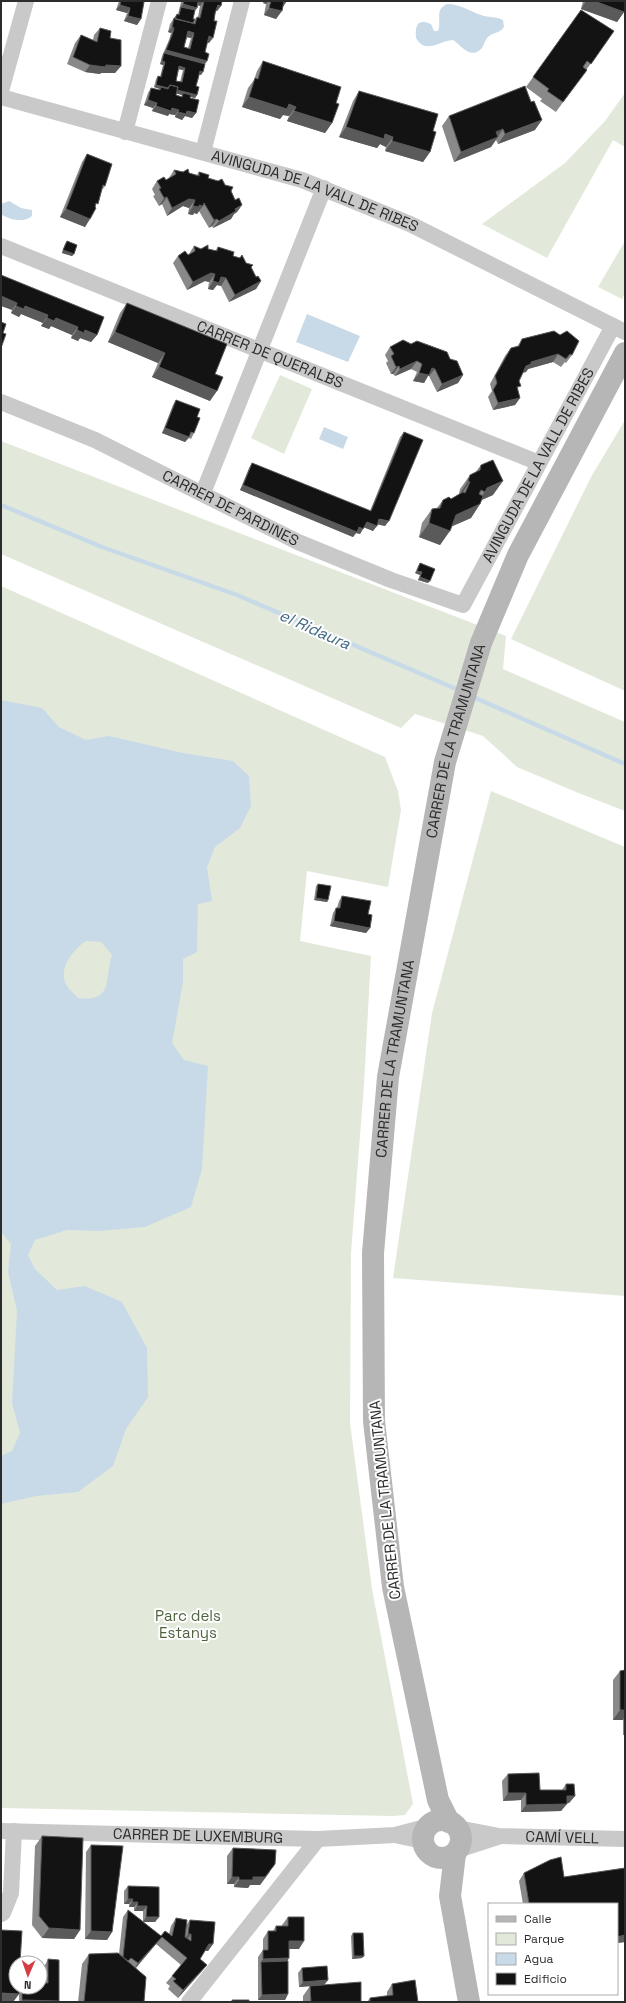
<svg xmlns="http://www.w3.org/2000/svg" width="626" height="2003" font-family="'Space Grotesk',sans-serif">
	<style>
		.green { fill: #e2e9db }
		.water { fill: #c8dae7; fill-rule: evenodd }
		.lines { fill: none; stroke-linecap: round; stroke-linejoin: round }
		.stream { stroke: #c8dae7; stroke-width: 4.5 }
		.minor { stroke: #c9c9c9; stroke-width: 16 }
		.secondary { stroke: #b6b6b6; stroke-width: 22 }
		.wall { fill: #898989; fill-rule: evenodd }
		.shaded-wall { fill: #5a5a5a }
		.building { fill: #131313; stroke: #5a5a5a; fill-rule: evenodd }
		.labels { text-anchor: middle; stroke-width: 4; stroke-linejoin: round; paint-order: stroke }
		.street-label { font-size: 15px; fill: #2c2c2c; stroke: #fff }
		.park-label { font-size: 15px; fill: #4f643e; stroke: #fff }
		.water-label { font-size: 16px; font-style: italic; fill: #426a87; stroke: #fff }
	</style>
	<rect width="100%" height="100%" fill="#fff"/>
	<path class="green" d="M625 93V147L613 140 547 258 482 224 565 163 605 121Z
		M625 241V293L622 299 598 287Z
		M280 375 312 389 284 454 251 438Z
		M625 420V691L511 639 591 477Z
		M1 441 506 636 503 669 625 722V811L576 792 517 767 483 736 415 714 401 728 1 554Z
		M1 586 385 757 398 791 401 810 388 887 307 871 300 941 371 956 364 1084 351 1253 350 1423 372 1589 413 1804 405 1815 393 1816 1 1808Z
		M491 791 625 847V1296L393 1278 432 1013Z"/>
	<path class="water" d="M447 4C460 4 469 11 481 15 489 18 496 16 503 20L504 27C499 34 493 32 488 37 484 41 484 47 480 50 469 59 460 44 453 40 438 41 426 55 416 38 415 26 417 18 431 24L434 31H438C442 20 434 10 447 4Z
		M9 201 21 208 32 210V216C23 223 12 220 2 215L1 204Z
		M307 314 360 336 348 362 296 342Z
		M324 427 348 437 343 449 319 439Z
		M1 700 42 708 59 727 86 740 109 736 183 753 233 761 249 776 251 806 240 828 215 847 207 867 212 901 198 904 197 952 183 959V982L172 1043 184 1060 208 1066 202 1169 191 1207 145 1227 99 1231 67 1230 35 1240 28 1255 35 1269 57 1290 85 1286 122 1302 147 1348 148 1397 126 1429 113 1466 78 1492 36 1496 1 1504V1456L12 1451 20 1433 12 1403 17 1311 8 1272 11 1244 1 1232ZM86 941 101 942 112 955C104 976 115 1003 78 998 74 993 68 989 66 984 58 968 74 949 86 941Z"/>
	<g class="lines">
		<path class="stream" d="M1 505 102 547 237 595 461 691
			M471 696 625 764"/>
		<g class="minor">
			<path d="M1 91 26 1"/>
			<path id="s1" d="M1 97 302 180 410 224 625 332"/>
			<path d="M125 132 159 1"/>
			<path d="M203 152 242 1"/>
			<path id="s2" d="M1 246 539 463"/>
			<path id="s3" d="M1 402 95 440 298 542 391 580 463 605 613 326"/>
			<path d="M203 493 324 188"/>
			<path id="s4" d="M458 1828 499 1836 625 1839"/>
			<path id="s5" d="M1 1831 318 1839 395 1835 429 1826"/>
			<path d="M399 1836 423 1841"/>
			<path d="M458 1850 498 1837"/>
			<path d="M1 1914 3 1913 11 1893 14 1831"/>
			<path d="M189 2002 318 1839"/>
		</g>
		<g class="secondary">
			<circle cx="442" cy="1839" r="19"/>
			<path id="s6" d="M449 1822 438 1800 393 1587 374 1421 373 1253 388 1077 445 762 481 643 518 555 625 353"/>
			<path d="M455 1854 450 1896 469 2002"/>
		</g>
	</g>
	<path class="wall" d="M119 1H141V19L137 25 124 21 127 13 116 10Z
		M177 1H222L221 6 217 11H216L209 43 207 42 205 52 207 61 205 64 201 75 199 74 196 86 197 95 195 98 191 97 190 98 196 113 192 118 185 116 182 120 175 117V115L169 114 168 116 152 111 153 108 144 105 148 93 151 88 159 90 160 89 154 87 156 79 158 76 160 77 163 65 160 64 162 56 169 40 171 33 168 32 170 24 174 18 177 14H178L181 2ZM198 5 200 6 198 17H197L195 19H193L195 10 197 8ZM187 37 191 38 188 48 184 47ZM179 69 183 70 180 82 176 81ZM176 93 182 95 181 97 176 95Z
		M264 1H287L283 6 276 19 264 15 266 4 263 3Z
		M583 1H625L624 12 617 22 581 9Z
		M581 10 614 31 556 112 540 101 542 99 526 87Z
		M100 28 110 38 121 66 115 73H101L100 74 85 72 67 64 75 43 81 35 93 40 94 35Z
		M263 61 336 103 332 123 325 133 287 121 289 116 283 115 280 119 242 107 248 88 254 80 257 71Z
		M359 91 433 131 430 152 423 162 385 151 386 147 380 144 377 148 339 137 353 101Z
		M449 116 535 130 498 144 496 140 491 147 454 162 442 126Z
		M87 154 105 186 102 190 95 207 85 227 60 217 82 162Z
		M174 170 183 172 189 173 197 175 199 172 208 178 225 185 231 191 235 200 242 205 237 212 234 214 231 219 213 228 212 226 209 228 199 211 197 214 194 213 193 215 188 214 189 208 183 206 167 216 162 204 159 206 153 196 155 195 152 189 157 181 166 180 169 178Z
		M67 241 74 254 72 256 62 253 65 244Z
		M194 246 201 249H208L215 251 218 247 246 263 251 268 256 277 261 281 256 289 229 302 221 286 217 285 213 290 208 289 209 282 205 281 187 290 173 263 178 256 189 254Z
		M1 275 97 335 91 342 80 338 78 341 71 338 72 335 51 326 49 329 41 326 43 323 21 314 19 317 11 313 12 310Z
		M127 303 215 374 210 401 152 377 158 363 108 342 120 313Z
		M554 331 572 355 566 363 565 362 561 367 553 362 528 369 526 372 523 373 519 381 518 390 520 398 515 405 493 410 488 397 492 391 490 384 505 356 511 348 517 347 522 339Z
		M411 344 450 359 463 375 458 383 437 392 429 376H428L424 383 413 381 417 372 411 369 395 376 393 374H391L386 363 388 361 385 355 390 347Z
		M176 400 197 417 194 433 191 439 189 438 185 442 162 433 173 405Z
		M404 432 385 526 377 524 373 531 364 527 360 534 356 533 353 537 240 490 249 468 252 463 370 511 400 437Z
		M481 465 493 495 482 500 480 504 471 518 452 526 440 545 419 537 422 523 432 509 437 508 443 500 451 499 459 494 460 489 470 475 475 473Z
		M420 563 428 583 418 580 420 575 415 573 418 566Z
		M318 884 328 900 327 902 314 900 316 886Z
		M342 896 370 928 366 933 330 926 333 913 336 908H337L339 901Z
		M625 1670V1735H623V1720H613V1680L620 1671Z
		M508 1774 540 1790H562L566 1784 575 1796 569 1803H567L561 1811 521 1812V1800L503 1801 502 1781Z
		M42 1836 80 1930 74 1939 42 1938 32 1925 35 1846Z
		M91 1845 112 1932 107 1940 85 1939 86 1852Z
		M233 1848 270 1872 260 1885H250L248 1888 234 1887V1884H227V1856Z
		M625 1868V1942L617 1943V1904H523L519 1881 524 1873 564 1877Z
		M128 1886 159 1917 155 1922H143L161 1936 169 1934 171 1926 176 1918 186 1925 190 1920 213 1944 208 1951H205L200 1959 207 1965 201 1972 178 1998 168 1989 170 1986 166 1983 172 1976 181 1965 156 1944 136 1968 144 2002H78L82 1964 89 1954H119L123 1917 128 1910 143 1921V1911H134V1907H129V1904H124V1891Z
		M288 1917 299 1949H289L288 1961V1994L285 2000H258V1957L263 1950V1939L268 1931H273L276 1926H282V1925Z
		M353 1933 364 1956 362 1958 352 1959 351 1936Z
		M48 1959 58 2002H19V1994L13 2002H1L19 1987 44 1983 45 1965Z
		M302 1968 328 1980 324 1985 299 1987 298 1973Z
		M392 1984 418 2002H367L370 1998 387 1996V1992Z
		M310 1986 361 2002H303V1996Z"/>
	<path class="shaded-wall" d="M197 1H204L200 6 195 4Z
		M265 1H269L266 4 263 3Z
		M284 1H287L282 8Z
		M586 1H594L624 12 617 22 581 9Z
		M183 4 197 8 193 13 181 7Z
		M120 5 130 8 127 13 116 10Z
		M218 5 221 6 217 11 214 10Z
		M269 8 282 11 276 19 264 15Z
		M128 16 141 19 137 25 124 21Z
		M172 27 174 28 171 33 168 32Z
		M188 31 194 33 191 38 185 37Z
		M209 36 213 38 209 43 205 42Z
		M166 50 207 61 203 66 164 53Z
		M162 61 165 62 163 65 160 64Z
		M90 65H106L121 66 115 73H101L100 74 85 72Z
		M179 66 185 68 183 70 177 69Z
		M200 71 203 72 201 75 198 74Z
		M156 85 168 88 166 91 161 87 160 89 154 87Z
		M169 88 197 95 195 98 183 95V93L182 95 167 91Z
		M249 97 289 104 296 107 289 116 283 115 280 119 242 107Z
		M148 100 157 103 153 108 144 105Z
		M156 106 172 108 179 110 175 115 169 114 168 116 152 111Z
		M187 111 196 113 192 118 185 116 182 120 175 117 178 112Z
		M294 111 332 123 325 133 287 121Z
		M542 120 535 130 498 144 505 134Z
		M346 127 385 134 393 137 386 147 380 144 377 148 339 137Z
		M503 129 491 147 454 162 461 152 496 132Z
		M392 141 430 152 423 162 385 151Z
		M167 197 162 204 159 206 164 198Z
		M189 199 195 200 189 208 183 206 167 216 172 208Z
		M199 205 203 206 197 214 194 213 193 215 188 214 193 206Z
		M242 205 237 212 234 214 231 219 213 228 219 221Z
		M66 209 90 219 85 227 60 217Z
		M217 219 212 226 209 228 214 220Z
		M63 250 74 254 72 256 62 253Z
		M211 273 215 274 209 282 205 281 187 290 193 282Z
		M221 277 226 278 221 286 217 285 213 290 208 289 213 281Z
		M261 281 256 289 229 302 235 295Z
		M1 296 17 303 12 310 1 306Z
		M16 306H25L48 315 43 323 21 314 19 317 11 313Z
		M47 318H56L78 327 72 335 51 326 49 329 41 326Z
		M77 330H85L97 335 91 342 80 338 78 341 71 338Z
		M115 332 165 353 158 363 108 342Z
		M558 354 553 362 528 369 526 372 521 373 526 366 531 362Z
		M417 361 411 369 395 376 400 369Z
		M399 366 393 374H391L396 367Z
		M159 367 217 391 210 401 152 377Z
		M432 368 435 369 429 376H428L424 383 413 381 419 373Z
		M463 375 458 383 437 392 442 384Z
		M520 398 515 405 493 410 498 403Z
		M165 428 189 437 185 442 162 433Z
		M468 481 470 482 461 495H459Z
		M503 481 493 495 479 501 487 488Z
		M243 485 359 527 363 529 360 534 356 533 353 537 240 490Z
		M480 504 471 518 446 529 456 515Z
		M379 519 389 521 385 526 376 524Z
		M367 522 377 526 373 531 363 527Z
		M429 523 450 531 440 545 419 537Z
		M417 571 422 572 420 575 415 573Z
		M420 577 430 581 428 583 418 580Z
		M316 898 328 900 327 902 314 900Z
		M334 921 370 928 366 933 330 926Z
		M620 1710H625V1716L623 1720H613Z
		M508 1793H526L521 1800 503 1801Z
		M567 1796H575L569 1803 561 1804Z
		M567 1804 561 1811 521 1812 526 1805Z
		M275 1864 260 1885H250L248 1888 234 1887 239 1880 253 1877Z
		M232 1877H239L234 1884H227Z
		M128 1899H133L129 1904H124Z
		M132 1902H138L134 1907H129Z
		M137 1906H147L143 1911H134Z
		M146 1917H159L155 1922H143Z
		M49 1928 80 1930 74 1939 42 1938Z
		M91 1931 112 1932 107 1940 85 1939Z
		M188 1934H191L186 1942H183Z
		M625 1935V1942L617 1943V1937Z
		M162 1937 156 1944 133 1971 138 1963Z
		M289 1941H304L299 1949H284Z
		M209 1944H213L208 1951H204Z
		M354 1956H364L362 1958 352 1959Z
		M289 1958 284 1966 261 1962 263 1959Z
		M207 1965 201 1972 178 1998 183 1990Z
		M328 1980 324 1985 299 1987 303 1982Z
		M1 1993 19 1994 13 2002H1Z
		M288 1994 285 2000H258L262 1995Z
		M22 2000 59 2001 58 2002H21Z"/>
	<path class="building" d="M121 1H141L144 2 141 19 128 16 130 8 120 5Z
		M184 1H198L197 8 183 4Z
		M204 1H222L221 6 218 5 215 13 214 21H217L213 38 209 36 205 52 209 54 207 61 166 50 172 35 174 28 172 27 174 18 195 24 197 17 200 18ZM188 31 194 33 190 49 184 47Z
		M271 1H284L282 11 269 8Z
		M594 1H625V10L624 12Z
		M181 7 195 10 193 19H195L193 23 175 19 177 14 179 15Z
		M581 10 614 31 591 64 587 61 583 67 587 70 563 102 547 91 549 89 533 77Z
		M100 28 111 31 110 38 121 40V66L106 65 105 67 90 65 73 57 81 35 97 42Z
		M164 53 205 64 203 72 200 71 198 79 196 86 199 87 197 95 177 90 178 87 170 85 168 88 156 85 158 76 161 77 165 62 162 61ZM179 66 185 68 182 82 176 81Z
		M263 61 341 87 336 103 339 104 332 123 294 111 296 107 289 104 287 109 249 97 255 78 258 79Z
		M170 85 178 87 176 95 182 97 183 93 191 95 190 98 199 100 196 113 187 111 186 114 178 112 179 110 172 108 171 111 156 106 157 103 148 100 151 88 160 90 161 87 168 89Z
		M525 86 531 102 534 101 542 120 505 134 503 129 496 132 498 137 461 152 449 116Z
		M359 91 438 114 433 131 436 132 430 152 392 141 393 137 385 134 384 139 346 127Z
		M87 154 112 164 105 186 103 185 98 204 96 203 95 207 96 208 90 219 66 209Z
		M188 169 189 173 199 176V172L209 175 208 178 218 181 222 179 225 185 233 187 231 191 235 200 239 198 242 205 235 209 236 211 219 221 217 219 214 220 204 203 203 206 199 205V207L193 206 195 200 189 199 172 208 167 197 164 198 159 189 161 188 157 181 164 177 166 180 176 174 174 170 183 172Z
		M67 241 77 245 74 254 63 250Z
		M208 245V249L217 251 218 247 234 252 233 256 240 258 242 255 246 263 253 265 251 267 256 277 258 276 261 281 235 295 226 278 221 277 219 283 213 281 215 274 211 273 193 282 178 256 185 251 188 255 195 251 194 246 201 249Z
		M1 275 104 317 97 335 85 330 84 333 77 330 78 327 56 318 54 321 47 318 48 315 25 306 24 309 16 306 17 303 1 296Z
		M127 303 227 344 215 374 223 377 217 391 159 367 165 353 115 332Z
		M1 322 6 324 3 333 6 334 1 348Z
		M554 331 560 335 567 331 579 341 572 355 570 354 566 359 558 354 531 362V364L526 366 519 381 521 386 517 387 520 398 498 403 493 390 497 383 495 376 511 348 519 346 522 339Z
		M403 340 411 344 417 341 447 352 450 359 457 361 463 375 442 384 435 369 432 368 429 375 419 373 422 364 417 361 400 369 399 366 396 367 391 356 394 354 390 347Z
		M176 400 200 409 197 417 200 418 194 433 191 432 189 437 165 428Z
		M404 432 423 440 389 521 379 519 377 526 367 522 363 529 359 527 357 532 243 485 252 463 371 511Z
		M493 460 503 481 487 488 485 492 481 490 479 494 483 496 480 504 456 515 450 531 429 523 432 509 440 508 443 500 449 497 451 499 463 492 465 493 470 482 468 481 470 475 480 470 481 465Z
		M420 563 435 569 430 581 420 577 422 572 417 571Z
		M318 884 331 886 328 900 316 898Z
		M342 896 371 901 368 914 372 915 370 928 334 921 336 908H340Z
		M625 1670V1710H620V1671Z
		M539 1773 540 1790H566V1784H574L575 1796H567V1804L526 1805V1793H508V1774Z
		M42 1836 83 1838 80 1930 49 1928 39 1916Z
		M91 1845 123 1846 112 1932 91 1931Z
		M233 1848 276 1850 275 1864 265 1877H253V1880H239V1877H232Z
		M561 1857 564 1877 625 1868V1935L617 1937V1904H529L524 1873 550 1860Z
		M128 1886 159 1887V1917H146L147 1906H137L138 1902H132L133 1899H128Z
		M128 1910 161 1936 165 1931 172 1936 176 1918 187 1920 185 1937 191 1941V1934H188L190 1920 215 1922 213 1944H209L200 1959 207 1965 183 1990 173 1981 176 1979 172 1976 187 1958 162 1937 138 1963 131 1958 128 1961 123 1957Z
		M288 1917H304V1941H289V1958L263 1959V1950H268V1931H276V1926H288Z
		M1 1930 22 1931 20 1963H16V1987H19V1994L1 1993Z
		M353 1933H363L364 1956H354Z
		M118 1953 146 1977 144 2002H84L89 1954Z
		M48 1959 59 1960V2001L22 2000V1987H40V1983H48Z
		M288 1961V1994L262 1995 261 1962Z
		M327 1966 328 1980 303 1982 302 1968Z
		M415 1980 418 2002H370V1998L393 1995 392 1984Z
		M361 1982V2002H311L310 1986Z
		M232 2000H249V2002H232Z"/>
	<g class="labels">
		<g class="street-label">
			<text dy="5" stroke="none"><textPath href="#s1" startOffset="328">AVINGUDA DE LA VALL DE RIBES</textPath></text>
			<text dy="5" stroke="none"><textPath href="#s2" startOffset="290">CARRER DE QUERALBS</textPath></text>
			<text dy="5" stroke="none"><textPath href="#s3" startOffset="664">AVINGUDA DE LA VALL DE RIBES</textPath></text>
			<text dy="5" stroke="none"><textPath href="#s3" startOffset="253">CARRER DE PARDINES</textPath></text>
			<text dy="5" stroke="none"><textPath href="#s6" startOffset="1097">CARRER DE LA TRAMUNTANA</textPath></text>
			<text dy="5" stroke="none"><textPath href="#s6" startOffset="773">CARRER DE LA TRAMUNTANA</textPath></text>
			<text transform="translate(385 1500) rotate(-96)" y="5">CARRER DE LA TRAMUNTANA</text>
			<text dy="5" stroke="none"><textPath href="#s5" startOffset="197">CARRER DE LUXEMBURG</textPath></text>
			<text dy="5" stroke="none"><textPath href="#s4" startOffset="105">CAMÍ VELL</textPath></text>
		</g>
		<g class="park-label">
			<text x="188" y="1621">Parc dels<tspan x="188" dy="17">Estanys</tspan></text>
		</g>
		<g class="water-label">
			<text transform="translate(315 629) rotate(24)" y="6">el Ridaura</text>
		</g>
	</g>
	<rect width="626" height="2003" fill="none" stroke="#2c2c2c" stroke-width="4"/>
	<rect x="488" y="1903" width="130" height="92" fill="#ffffff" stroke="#ababab"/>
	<rect x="496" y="1916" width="20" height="6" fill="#b6b6b6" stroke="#ababab"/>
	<text x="524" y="1923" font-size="12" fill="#2c2c2c">Calle</text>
	<rect x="496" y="1933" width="20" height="12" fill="#e2e9db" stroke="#ababab"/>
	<text x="524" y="1943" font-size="12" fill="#2c2c2c">Parque</text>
	<rect x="496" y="1953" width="20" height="12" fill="#c8dae7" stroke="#ababab"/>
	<text x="524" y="1963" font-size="12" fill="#2c2c2c">Agua</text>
	<rect x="496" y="1973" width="20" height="12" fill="#131313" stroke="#ababab"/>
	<text x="524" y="1983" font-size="12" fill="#2c2c2c">Edificio</text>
	<g transform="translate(28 1975) rotate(182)"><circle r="19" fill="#ffffff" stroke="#ababab"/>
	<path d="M0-3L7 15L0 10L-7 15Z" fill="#d53d44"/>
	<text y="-6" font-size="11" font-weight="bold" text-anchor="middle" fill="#2c2c2c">N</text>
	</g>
</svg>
